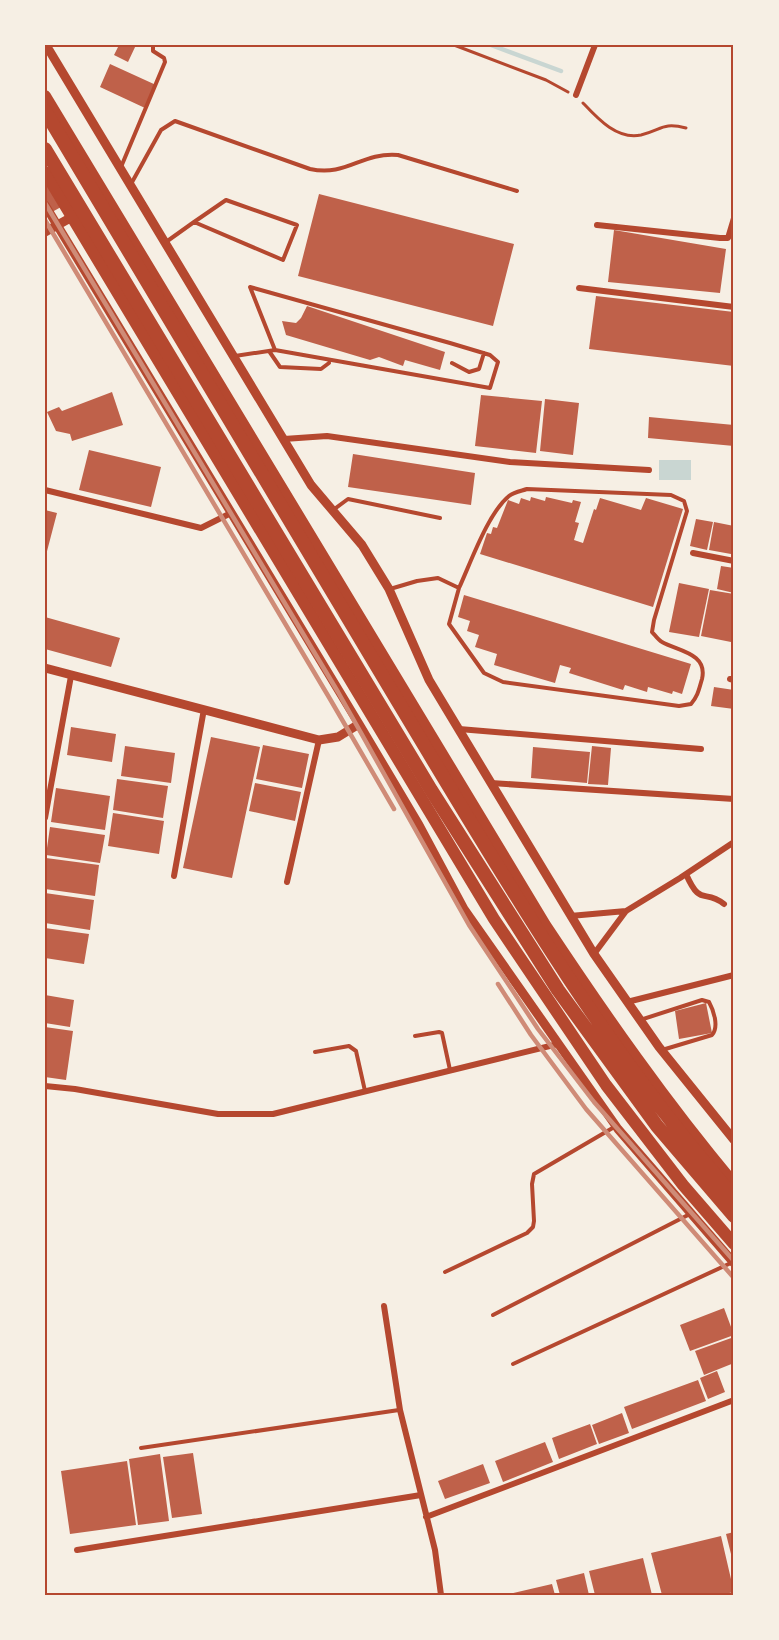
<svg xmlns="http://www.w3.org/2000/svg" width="779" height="1640" font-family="'Asap Condensed',sans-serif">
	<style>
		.water { fill: #c9d6d2 }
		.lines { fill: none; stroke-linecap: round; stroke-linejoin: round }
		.stream { stroke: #c9d6d2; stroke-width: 4.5 }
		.building { fill: #bf614a }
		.path { stroke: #b5482f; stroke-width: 3 }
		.service { stroke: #b5482f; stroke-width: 4 }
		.minor { stroke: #b5482f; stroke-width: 6 }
		.tertiary { stroke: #b5482f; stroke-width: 9 }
		.trunk { stroke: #b5482f; stroke-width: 12 }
		.motorway { stroke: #b5482f; stroke-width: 14 }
		.rail { stroke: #cf8b77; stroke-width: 4.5 }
		.neatline { fill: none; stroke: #b5482f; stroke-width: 2 }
	</style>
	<rect width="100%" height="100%" fill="#f6efe4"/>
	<path class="water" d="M659 460H691V480H659Z"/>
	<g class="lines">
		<path class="stream" d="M491 45 561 71"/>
	</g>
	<path class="building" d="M119 45H136L128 62 114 55Z
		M110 64 156 85 145 108 100 87Z
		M45 180 61 207 45 216Z
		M319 194 514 244 493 326 298 276Z
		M614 230 726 249 720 293 608 282Z
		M596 296 734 312V366L589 349Z
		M307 306 445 352 440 370 405 360 403 366 379 357 370 360 286 335 282 321 296 323 301 318Z
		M112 392 123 425 72 441 70 434 56 431 47 412 59 407 62 411Z
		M481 395 542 401 536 453 475 446Z
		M545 399 579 403 573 455 540 451Z
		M649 417 734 425V446L648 438Z
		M89 450 161 467 151 507 79 490Z
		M353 454 475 473 471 505 348 487Z
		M531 497 545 501 546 497 572 503 573 500 581 502 575 522 579 523 574 540 583 543 594 509 596 510 600 498 641 510 646 498 683 509 653 607 480 554 487 533 491 534 493 527 497 528 508 500 519 504 521 498 530 501Z
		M45 510 57 513 46 555H45Z
		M696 519 713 522 707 550 690 546Z
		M714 522 734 526 731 554 709 550Z
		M721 566 734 568V593L717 589Z
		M679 583 709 589 699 637 669 632Z
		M710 590 734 594V625L731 642 701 636Z
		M464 595 691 664 682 694 673 691 672 694 648 687 647 692 625 685 623 690 569 673 571 668 560 665 555 683 494 665 497 654 475 647 479 635 467 631 470 621 458 617Z
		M45 617 120 638 111 667 45 649Z
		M714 687 734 690V709L711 706Z
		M71 727 116 734 112 762 67 755Z
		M211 737 260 747 232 878 183 868Z
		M263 745 309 754 302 788 256 779Z
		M125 746 175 753 171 783 121 776Z
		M592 746 611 748 608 785 588 784Z
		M533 747 590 752 587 783 531 778Z
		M117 779 168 786 163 818 113 810Z
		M255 783 301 792 295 821 249 811Z
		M56 788 110 796 105 830 51 822Z
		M113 813 164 821 159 854 108 846Z
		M50 827 105 835 100 863 46 855Z
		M46 858 99 865 95 896 45 889Z
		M45 893 94 900 90 930 45 923Z
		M45 928 89 934 84 964 45 958Z
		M45 995 74 1000 70 1027 45 1023Z
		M706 1003 712 1033 679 1039 675 1011Z
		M45 1027 73 1031 66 1080 45 1077Z
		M724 1308 734 1335 690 1351 680 1325Z
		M734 1337V1363L704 1375 695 1351Z
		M717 1371 725 1392 708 1399 700 1378Z
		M698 1380 706 1401 632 1429 624 1407Z
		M622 1413 629 1433 599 1444 592 1425Z
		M590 1424 597 1444 559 1459 552 1438Z
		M545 1442 553 1462 503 1482 495 1461Z
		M193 1453 202 1514 172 1518 163 1457Z
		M160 1454 169 1521 138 1525 129 1459Z
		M127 1461 136 1525 70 1534 61 1471Z
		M483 1464 490 1483 445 1499 438 1481Z
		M734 1532V1562H733L726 1534Z
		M721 1536 734 1592 720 1595H662L651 1553Z
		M643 1558 652 1595H595L589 1571Z
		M584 1573 589 1595H560L556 1580Z
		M552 1584 555 1595H509V1594Z"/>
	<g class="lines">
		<path class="path" d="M454 45 546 80 568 92
			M583 103C598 119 617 140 641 135 662 130 662 122 686 128"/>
		<path class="service" d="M121 167 165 62 164 58 153 51V45
			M131 184 161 130 175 121 310 169C347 177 361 152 398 155L517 191
			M166 242 194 222 283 260 297 225 226 200 194 222
			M269 351 280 367 321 369 329 363
			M235 356 275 350 490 388 498 362 490 355 450 343 250 287 275 350
			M452 363 469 372 479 369 484 353
			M333 510 348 499 440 518
			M390 589 417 581 438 578 459 588 449 624 484 673 503 682 679 706 691 704C698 696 699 689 702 679 708 653 678 651 662 642 658 640 655 635 652 632L654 620 687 511 684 501 671 495 527 489C521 491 514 492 509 496 488 513 471 562 459 588
			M640 1020 702 1000 709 1002C714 1011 719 1027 712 1035L662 1050
			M415 1036 439 1032 442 1033 450 1070
			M315 1052 349 1046 356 1051 365 1091
			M445 1272 527 1233 533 1227 534 1221 532 1184 534 1174 616 1126
			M493 1315 690 1214
			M513 1364 733 1262
			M141 1448 399 1410"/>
		<path class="minor" d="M576 95 595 45
			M597 225 720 238H728L734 218
			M579 288 734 307
			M284 439 327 436 510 462 649 470
			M45 490 201 528 231 513
			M693 553 734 561
			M730 679 734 680
			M459 729 701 749
			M491 783 734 799
			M45 818 71 676
			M686 874C701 908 704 888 724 904
			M174 876 204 709
			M287 882 319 740
			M570 916 626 911
			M594 954 626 911 680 878 734 842
			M627 1002 734 975
			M45 1086 75 1089 218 1114H273L558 1044
			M384 1306 400 1410 435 1550 441 1595
			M426 1517 734 1400
			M77 1550 421 1495"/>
		<path class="tertiary" d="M46 45 311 485 362 545 389 589 429 680 594 954 659 1047 734 1140
			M45 205 359 724 419 825 464 909 618 1129 734 1263
			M45 232 72 217
			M45 668 319 740 338 737 359 724"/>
		<path class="trunk" d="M45 96 545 925C604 1014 665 1102 734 1184
			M45 172 494 919 606 1085 683 1185 734 1244"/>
		<path class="motorway" d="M45 111C162 308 280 504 397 700 500 871 601 1046 734 1197
			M45 149 431 790 558 990 657 1126 734 1216"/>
		<path class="rail" d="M45 203 338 692 469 925 538 1029 594 1102 734 1261
			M45 220 330 699 394 809
			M498 984 531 1035 586 1109 734 1278"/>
	</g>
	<rect width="779" height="1640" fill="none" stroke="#f6efe4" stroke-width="93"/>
	<rect x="46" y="46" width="686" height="1548" class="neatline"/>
</svg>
